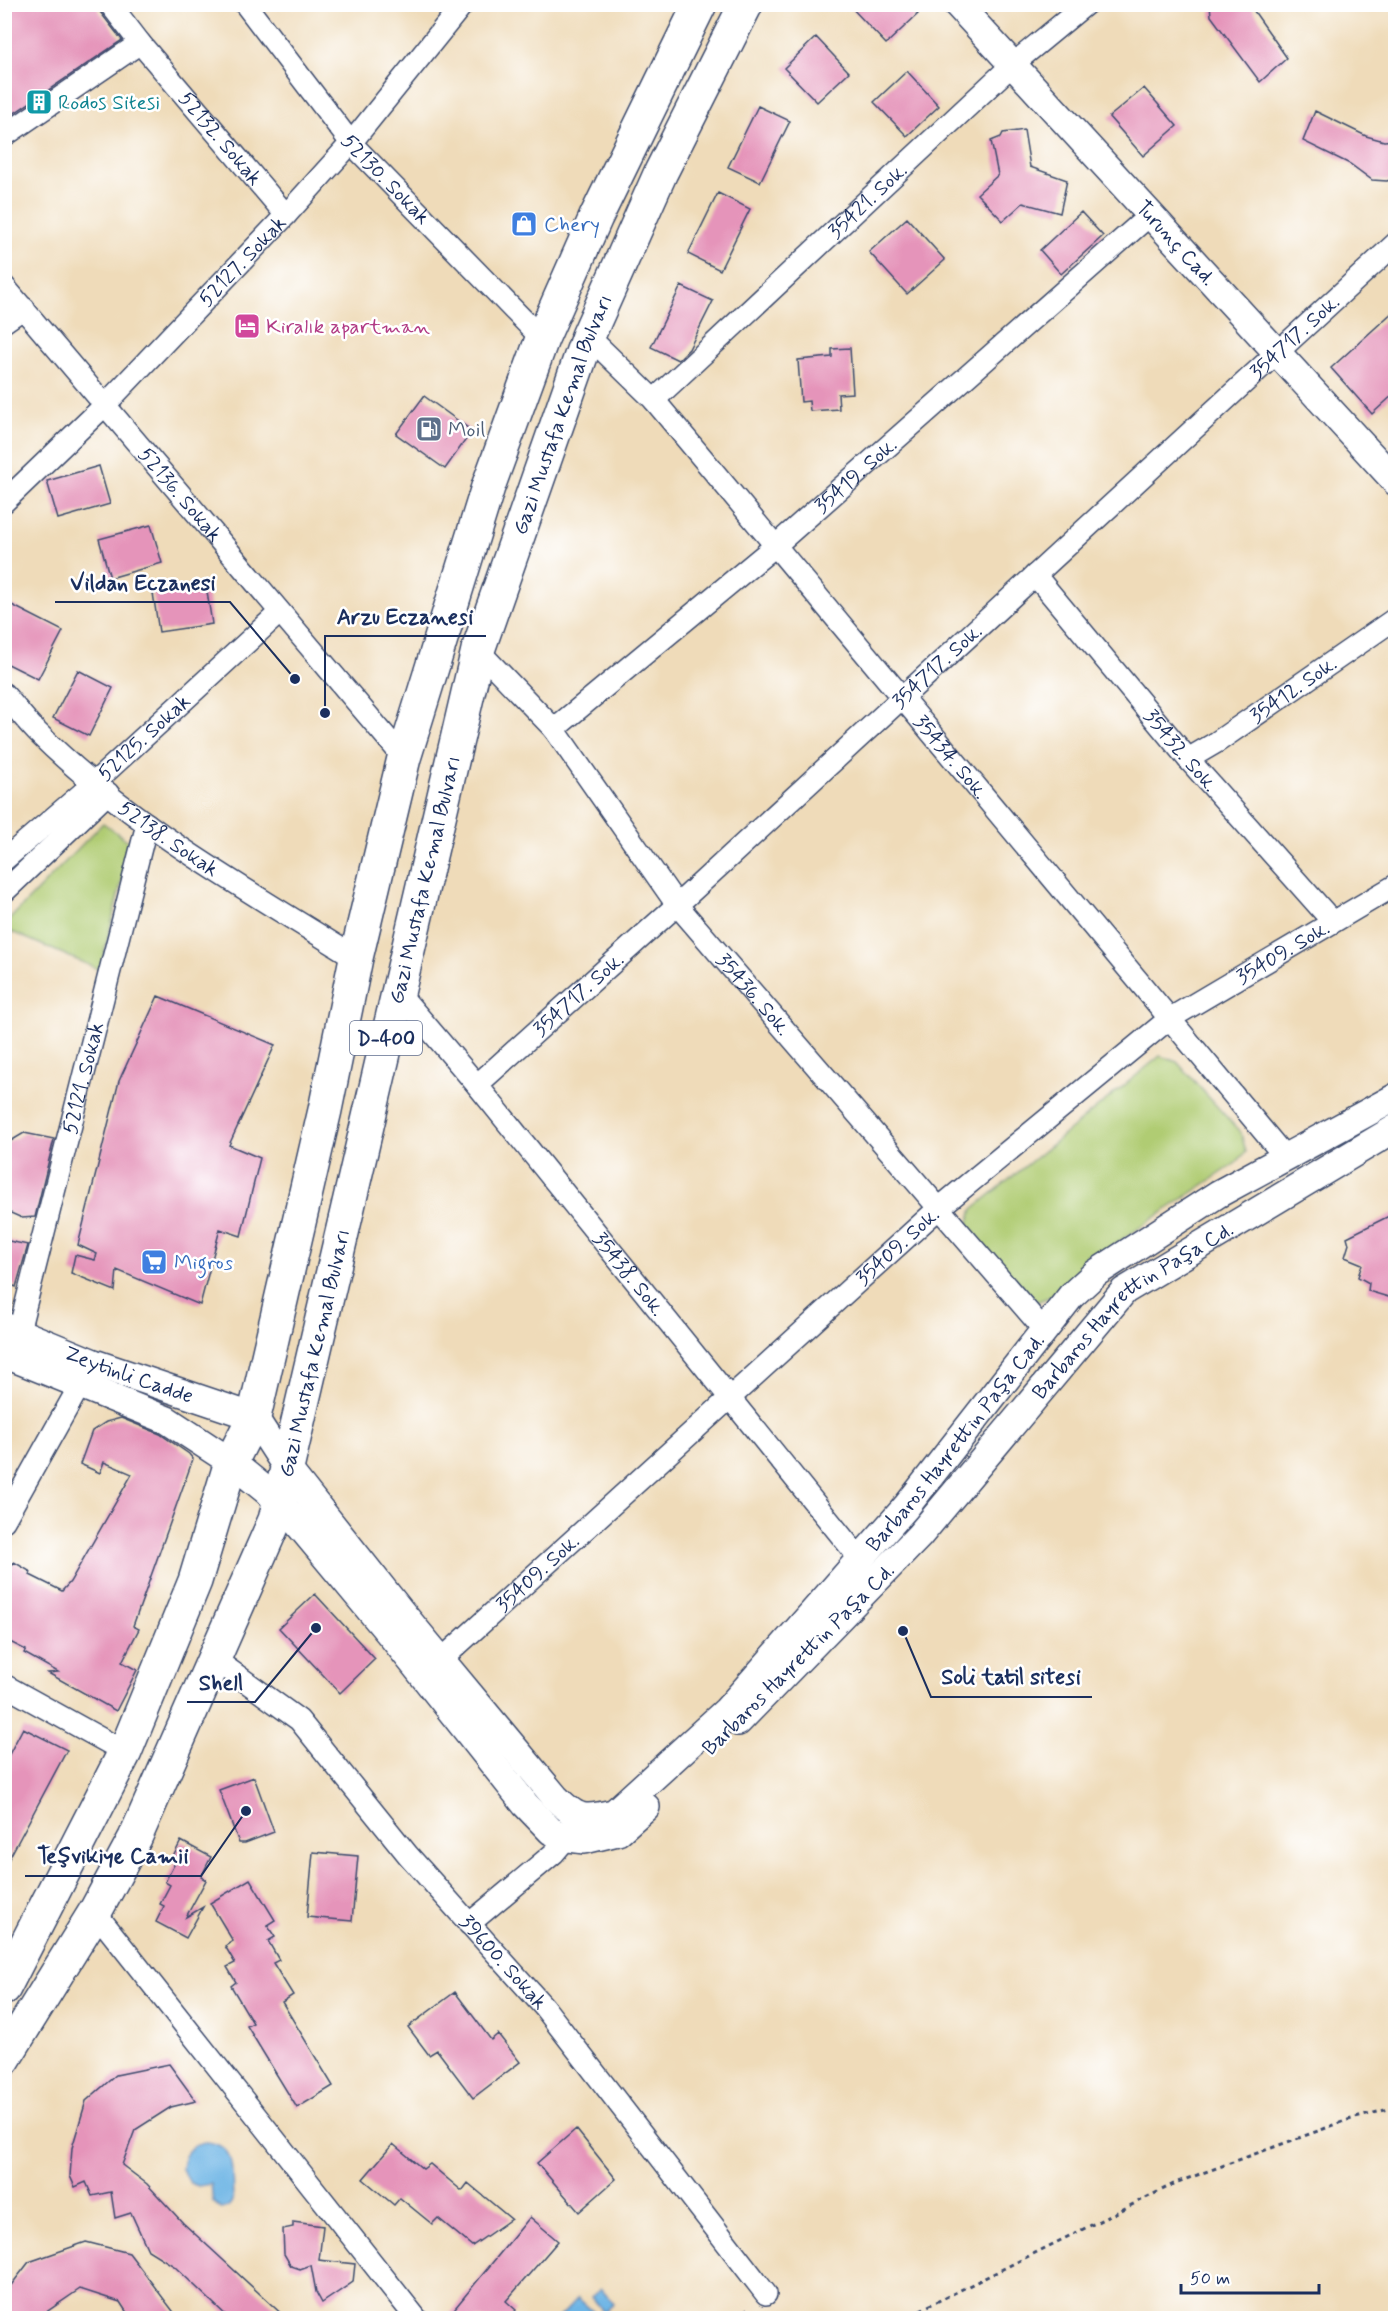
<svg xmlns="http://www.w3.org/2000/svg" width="1400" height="2323" font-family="Mynerve,sans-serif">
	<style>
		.green { fill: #b0cc73; stroke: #667e68; stroke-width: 1.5 }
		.water { fill: #6eb5e5; stroke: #4472a2; stroke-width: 1.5 }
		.building { fill: #e594ba }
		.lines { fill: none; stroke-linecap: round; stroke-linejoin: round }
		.minor-casing { stroke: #3b496c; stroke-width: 24 }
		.tertiary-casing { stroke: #3b496c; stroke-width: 30 }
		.trunk-casing { stroke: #3b496c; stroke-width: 36 }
		.path { stroke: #3b496c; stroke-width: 3; stroke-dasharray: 4.5 4.5; stroke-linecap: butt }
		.minor { stroke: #fff; stroke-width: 21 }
		.tertiary { stroke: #fff; stroke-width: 27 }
		.trunk { stroke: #fff; stroke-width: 33 }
		.labels { text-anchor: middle; stroke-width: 5; stroke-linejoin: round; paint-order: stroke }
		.shield { fill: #fff; stroke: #5f6d8e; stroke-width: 1.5 }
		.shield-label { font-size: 20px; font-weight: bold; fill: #1b2f5e }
		.culture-label { font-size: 21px; fill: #0d838f; stroke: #fff; text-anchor: start }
		.street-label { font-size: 21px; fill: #1b2f5e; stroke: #fff }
		.shop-label { font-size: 21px; fill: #366cbe; stroke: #fff; text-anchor: start }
		.hotel-label { font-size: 21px; fill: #b23c85; stroke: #fff; text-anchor: start }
		.service-label { font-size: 21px; fill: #4e5e75; stroke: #fff; text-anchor: start }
		.leader { fill: none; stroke: #1b2f5e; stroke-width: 2 }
		.callout-dot { fill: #1b2f5e; stroke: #fff; stroke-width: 2 }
		.callout-label { font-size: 22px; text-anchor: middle; font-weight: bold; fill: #1b2f5e; stroke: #fff; stroke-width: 5; stroke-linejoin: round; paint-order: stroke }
	</style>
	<rect width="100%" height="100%" fill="#fff"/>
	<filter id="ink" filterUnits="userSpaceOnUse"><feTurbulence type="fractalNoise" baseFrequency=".0167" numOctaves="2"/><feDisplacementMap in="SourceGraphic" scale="12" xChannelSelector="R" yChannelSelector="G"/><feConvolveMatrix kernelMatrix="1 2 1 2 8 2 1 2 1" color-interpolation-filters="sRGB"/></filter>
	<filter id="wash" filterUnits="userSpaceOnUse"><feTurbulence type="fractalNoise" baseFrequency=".008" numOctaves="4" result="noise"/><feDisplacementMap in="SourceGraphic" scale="24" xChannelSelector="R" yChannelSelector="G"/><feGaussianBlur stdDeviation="1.35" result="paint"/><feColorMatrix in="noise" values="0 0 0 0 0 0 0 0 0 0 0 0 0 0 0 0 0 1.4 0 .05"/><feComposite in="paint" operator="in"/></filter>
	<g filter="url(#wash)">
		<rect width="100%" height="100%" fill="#efdbb9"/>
		<path class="green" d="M103 823 131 843 100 970 5 929 4 925Z
			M1160 1056 1177 1062 1241 1133 1246 1152 1236 1163 1111 1247 1057 1294 1031 1304 968 1225 973 1209Z"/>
		<path class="water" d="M206 2142C238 2145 231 2172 233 2198 231 2205 228 2208 221 2209L213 2202 211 2184 198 2186 190 2183 182 2169C183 2154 191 2144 206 2142Z
			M601 2289 614 2304 604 2312 592 2297Z
			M578 2298 600 2318H559Z"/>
		<g id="blocks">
			<path class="building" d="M4 4H97L100 12 122 40 4 120Z
				M848 4H909L918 14 886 44Z
				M1210 4H1249L1287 58 1260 82 1211 16Z
				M816 37 849 72 817 102 784 68Z
				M907 71 939 106 907 136 874 102Z
				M1144 88 1177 126 1143 156 1109 117Z
				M758 106 790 121 760 182 728 167Z
				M1315 111 1366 136 1384 141 1395 140V178L1387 181 1372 180 1350 164 1303 141Z
				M1024 130 1030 167 1067 180 1060 213 1023 203 1003 221 977 194 998 175 991 141 1001 137 1003 133Z
				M718 193 750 209 720 270 688 254Z
				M1081 212 1103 236 1061 274 1040 250Z
				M907 218 945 260 907 294 869 252Z
				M681 286 713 301 689 349 678 360 651 347Z
				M1395 310V393L1372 414 1331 368Z
				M850 348 853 393 838 394 839 409 810 411 809 401 801 402 798 360 832 357V349Z
				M424 396 472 431 445 469 396 434Z
				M99 466 110 504 58 519 47 481Z
				M151 525 162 563 110 578 99 539Z
				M206 585 212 624 159 632 153 593Z
				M4 601 63 631 38 679 4 662Z
				M78 670 113 688 89 736 53 718Z
				M158 996 275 1045 229 1145 260 1158 241 1236 220 1229 200 1305 117 1270 115 1291 71 1273 75 1255 95 1260 97 1254 78 1245 119 1081Z
				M24 1133 54 1139 35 1217 22 1218 4 1210V1145Z
				M1395 1213V1299L1368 1291 1369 1283 1358 1277 1362 1264 1345 1257 1349 1244 1347 1237Z
				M4 1240 28 1245 16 1287 4 1282Z
				M121 1418 160 1434 189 1454 193 1459 133 1626 139 1629 122 1662 137 1670 116 1711 48 1673 58 1672 24 1653 26 1650 4 1639V1577L14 1562 31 1572 30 1575 62 1591 70 1582 132 1474 104 1462 100 1473 80 1464 92 1431 106 1422Z
				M315 1594 375 1659 340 1693 279 1628Z
				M23 1728 67 1750 4 1868V1764Z
				M254 1777 274 1832 245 1843H239L219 1790Z
				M181 1841 211 1857 201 1877 206 1880 186 1917 203 1907 186 1938 156 1922 164 1906 160 1904 170 1885 165 1882 176 1861 172 1859Z
				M313 1852 358 1856 352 1921 307 1917Z
				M250 1879 275 1920 267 1925 275 1937 268 1941 279 1960 273 1963 293 1995 282 2002 333 2086 297 2108 247 2026 253 2023 231 1986 236 1982 227 1967 235 1963 225 1946 233 1941 210 1903Z
				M455 1992 491 2040 498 2034 520 2062 473 2098 437 2050 429 2055 408 2027Z
				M169 2064 196 2101 171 2107 135 2130 122 2165 147 2184 183 2223 287 2319H230L174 2266 148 2250 131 2213 115 2218 111 2192 92 2196 86 2182 75 2187 70 2176 72 2148 86 2101 116 2075Z
				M576 2129 616 2179 579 2212 537 2163Z
				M393 2144 423 2169 430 2164 462 2191 468 2183 511 2219 472 2246 438 2218 432 2224 400 2198 394 2205 363 2179Z
				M530 2217 558 2241 506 2301 516 2310 509 2319H446Z
				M293 2222 323 2226 319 2260 355 2264 353 2282 322 2303 316 2292 311 2265 300 2269 291 2266 284 2254 283 2229 293 2227Z
				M86 2242 129 2253 179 2319H131L120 2302 80 2289 45 2313V2319H4L5 2293 29 2262Z"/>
		</g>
	</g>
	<g filter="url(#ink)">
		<use href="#blocks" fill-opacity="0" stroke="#3b496c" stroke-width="1.5"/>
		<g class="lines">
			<defs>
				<g id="minor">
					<path id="s1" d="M110 4 140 43 286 215"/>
					<path id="s2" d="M245 4 351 143 542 339"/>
					<path d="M4 136 140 43"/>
					<path id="s3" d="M4 286 404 758"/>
					<path d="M4 322 24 308"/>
					<path id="s4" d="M588 336 654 400 1285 1157"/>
					<path id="s5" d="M654 400 1012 65 1086 4"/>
					<path id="s6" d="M4 502 105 405 286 215 351 143 463 4"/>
					<path id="s7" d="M1035 575 1188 759 1333 922"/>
					<path id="s8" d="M478 650 554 729 677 905 1044 1330"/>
					<path id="s9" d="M4 694C15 706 25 720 37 732 129 824 246 889 356 958"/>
					<path id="s10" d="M554 729 775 546 1151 214"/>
					<path id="s11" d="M1188 759 1217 742 1396 618"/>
					<path id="s12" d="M4 860 94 783 279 613"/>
					<path d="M4 892 108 793"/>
					<path id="s13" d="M397 991 477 1085 860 1559"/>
					<path id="s14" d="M477 1085 677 905 1396 243"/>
					<path id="s15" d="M19 1331 147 824"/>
					<path d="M4 1521 80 1385"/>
					<path id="s16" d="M213 1658 299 1720 408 1855 544 2007 766 2294"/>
					<path id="s17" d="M441 1660 939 1208 1169 1019 1396 885"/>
					<path d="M4 1685 125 1752"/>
					<path d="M95 1912 416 2318"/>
					<path d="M469 1924 554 1853 577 1826"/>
				</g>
				<g id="tertiary">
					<path id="s18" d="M957 4 1396 482"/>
					<path id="s19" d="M4 1326 94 1363 254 1417 287 1468 402 1613 555 1797C578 1820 583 1820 614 1813L727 1710 860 1559 906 1507 1071 1296 1096 1273 1218 1194 1396 1097"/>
					<path d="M4 1354 167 1420 231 1462 279 1501 394 1639 525 1804 551 1831 569 1838 585 1840 618 1832 646 1807"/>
					<path id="s20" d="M738 1722 919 1536 1124 1291 1396 1128"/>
				</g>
				<g id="trunk">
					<path d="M4 1988 125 1752 195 1581 231 1462 254 1417 325 1110 356 958 404 758 488 487 542 339 596 217 700 4"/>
					<path id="s21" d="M4 2059 95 1912 135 1838 275 1520 478 650 588 336 661 172 746 4"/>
				</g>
			</defs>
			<use href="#minor" class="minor-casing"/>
			<use href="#tertiary" class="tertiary-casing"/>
			<use href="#trunk" class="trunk-casing"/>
			<path class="path" d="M737 2318 751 2307
				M904 2318 1178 2182 1348 2120 1396 2107"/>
			<use href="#minor" class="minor"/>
			<use href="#tertiary" class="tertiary"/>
			<use href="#trunk" class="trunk"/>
		</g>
	</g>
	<defs>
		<symbol id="building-square" viewBox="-11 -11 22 22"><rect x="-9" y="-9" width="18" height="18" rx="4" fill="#0f9aa8" stroke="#fff"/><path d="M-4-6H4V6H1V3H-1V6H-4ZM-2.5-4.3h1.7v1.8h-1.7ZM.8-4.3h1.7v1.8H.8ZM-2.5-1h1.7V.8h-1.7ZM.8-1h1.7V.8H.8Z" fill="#fff"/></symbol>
		<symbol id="shop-square" viewBox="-11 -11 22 22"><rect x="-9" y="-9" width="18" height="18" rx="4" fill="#3f7fe0" stroke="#fff"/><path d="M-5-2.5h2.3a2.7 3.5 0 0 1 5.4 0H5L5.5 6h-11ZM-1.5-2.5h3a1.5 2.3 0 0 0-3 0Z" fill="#fff"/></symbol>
		<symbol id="hotel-square" viewBox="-11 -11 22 22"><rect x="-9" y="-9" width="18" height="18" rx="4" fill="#d1479c" stroke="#fff"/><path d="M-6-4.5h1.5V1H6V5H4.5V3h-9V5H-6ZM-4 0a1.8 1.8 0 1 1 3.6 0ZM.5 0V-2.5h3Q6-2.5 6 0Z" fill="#fff"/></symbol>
		<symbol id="fuel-square" viewBox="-11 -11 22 22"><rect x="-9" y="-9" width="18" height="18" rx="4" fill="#5c6f8a" stroke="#fff"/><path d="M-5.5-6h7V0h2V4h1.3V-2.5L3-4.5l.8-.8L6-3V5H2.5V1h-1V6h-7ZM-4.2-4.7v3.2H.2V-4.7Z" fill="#fff"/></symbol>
		<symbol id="supermarket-square" viewBox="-11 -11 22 22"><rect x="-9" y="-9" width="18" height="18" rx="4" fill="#3f7fe0" stroke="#fff"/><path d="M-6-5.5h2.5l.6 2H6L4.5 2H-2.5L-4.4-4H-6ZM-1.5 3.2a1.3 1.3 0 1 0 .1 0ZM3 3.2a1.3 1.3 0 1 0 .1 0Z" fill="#fff"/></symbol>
	</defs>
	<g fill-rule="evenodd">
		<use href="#building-square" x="24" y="87" width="30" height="30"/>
		<use href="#shop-square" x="509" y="209" width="30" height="30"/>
		<use href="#hotel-square" x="232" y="311" width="30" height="30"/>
		<use href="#fuel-square" x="414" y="414" width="30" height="30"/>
		<use href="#supermarket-square" x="139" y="1247" width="30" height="30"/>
	</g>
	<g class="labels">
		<rect class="shield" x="350" y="1021" width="72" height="34" rx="4.5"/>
		<g class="shield-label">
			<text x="386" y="1045">D-400</text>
		</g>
		<g class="culture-label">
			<text x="58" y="109">Rodos Sitesi</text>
		</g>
		<g class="street-label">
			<text dy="7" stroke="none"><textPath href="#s1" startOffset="174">52132. Sokak</textPath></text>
			<text dy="7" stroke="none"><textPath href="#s2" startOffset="225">52130. Sokak</textPath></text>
			<text dy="7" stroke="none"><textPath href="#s5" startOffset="292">35421. Sok.</textPath></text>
			<text dy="7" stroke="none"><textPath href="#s18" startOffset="324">Turunç Cad.</textPath></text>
			<text dy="7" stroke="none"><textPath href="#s6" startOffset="339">52127. Sokak</textPath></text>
			<text dy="7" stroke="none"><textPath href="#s14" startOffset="1108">354717. Sok.</textPath></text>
			<text dy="7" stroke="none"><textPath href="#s21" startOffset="1748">Gazi Mustafa Kemal Bulvarı</textPath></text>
			<text dy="7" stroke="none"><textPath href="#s10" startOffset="394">35419. Sok.</textPath></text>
			<text dy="7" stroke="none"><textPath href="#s3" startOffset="273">52136. Sokak</textPath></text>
			<text dy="7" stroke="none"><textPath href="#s14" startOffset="622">354717. Sok.</textPath></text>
			<text dy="7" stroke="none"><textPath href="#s11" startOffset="126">35412. Sok.</textPath></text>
			<text dy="7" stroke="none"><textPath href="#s12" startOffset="186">52125. Sokak</textPath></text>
			<text dy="7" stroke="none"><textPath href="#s7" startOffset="228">35432. Sok.</textPath></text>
			<text dy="7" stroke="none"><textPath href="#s4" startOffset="556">35434. Sok.</textPath></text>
			<text dy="7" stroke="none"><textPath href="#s9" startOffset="220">52138. Sokak</textPath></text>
			<text dy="7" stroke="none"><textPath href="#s21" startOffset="1262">Gazi Mustafa Kemal Bulvarı</textPath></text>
			<text dy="7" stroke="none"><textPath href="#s17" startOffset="1102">35409. Sok.</textPath></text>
			<text dy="7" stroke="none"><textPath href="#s14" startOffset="136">354717. Sok.</textPath></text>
			<text dy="7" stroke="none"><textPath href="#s8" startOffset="442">35436. Sok.</textPath></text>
			<text dy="7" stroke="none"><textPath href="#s15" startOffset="261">52121. Sokak</textPath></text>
			<text dy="7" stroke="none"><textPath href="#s17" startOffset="616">35409. Sok.</textPath></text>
			<text dy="7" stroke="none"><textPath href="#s13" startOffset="366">35438. Sok.</textPath></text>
			<text dy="7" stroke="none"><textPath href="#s20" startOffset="573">Barbaros Hayrettin Paşa Cd.</textPath></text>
			<text dy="7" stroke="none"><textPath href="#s21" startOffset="776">Gazi Mustafa Kemal Bulvarı</textPath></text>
			<text dy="7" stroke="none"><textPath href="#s19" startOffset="134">Zeytinli Cadde</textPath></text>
			<text dy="7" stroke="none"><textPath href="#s19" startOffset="1322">Barbaros Hayrettin Paşa Cad.</textPath></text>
			<text dy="7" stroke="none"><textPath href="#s17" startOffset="130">35409. Sok.</textPath></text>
			<text transform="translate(798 1659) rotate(-45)" y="7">Barbaros Hayrettin Paşa Cd.</text>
			<text dy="7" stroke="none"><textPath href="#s16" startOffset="423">39600. Sokak</textPath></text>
		</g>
		<g class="shop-label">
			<text x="544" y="231">Chery</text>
			<text x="174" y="1269">Migros</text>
		</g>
		<g class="hotel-label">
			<text x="266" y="333">Kiralık apartman</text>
		</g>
		<g class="service-label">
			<text x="448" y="436">Moil</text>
		</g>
	</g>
	<path class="leader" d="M295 679L230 602H55M325 713L325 636H486M903 1631L931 1697H1092M316 1628L255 1702H187M246 1811L201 1876H25"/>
	<g class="callout-dot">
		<circle cx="295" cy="679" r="6"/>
		<circle cx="325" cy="713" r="6"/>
		<circle cx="903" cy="1631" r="6"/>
		<circle cx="316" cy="1628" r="6"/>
		<circle cx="246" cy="1811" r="6"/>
	</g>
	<g class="callout-label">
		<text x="143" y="590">Vildan Eczanesi</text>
		<text x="405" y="624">Arzu Eczanesi</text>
		<text x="1011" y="1684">Soli tatil sitesi</text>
		<text x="221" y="1690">Shell</text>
		<text x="113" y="1863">Teşvikiye Camii</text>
	</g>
	<rect width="1400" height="2323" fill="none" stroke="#fff" stroke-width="24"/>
	<path d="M1181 2284v9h138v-9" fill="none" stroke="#1b2f5e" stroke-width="3"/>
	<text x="1190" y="2284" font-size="18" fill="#1b2f5e" stroke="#ffffff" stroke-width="4.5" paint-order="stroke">50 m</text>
</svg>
